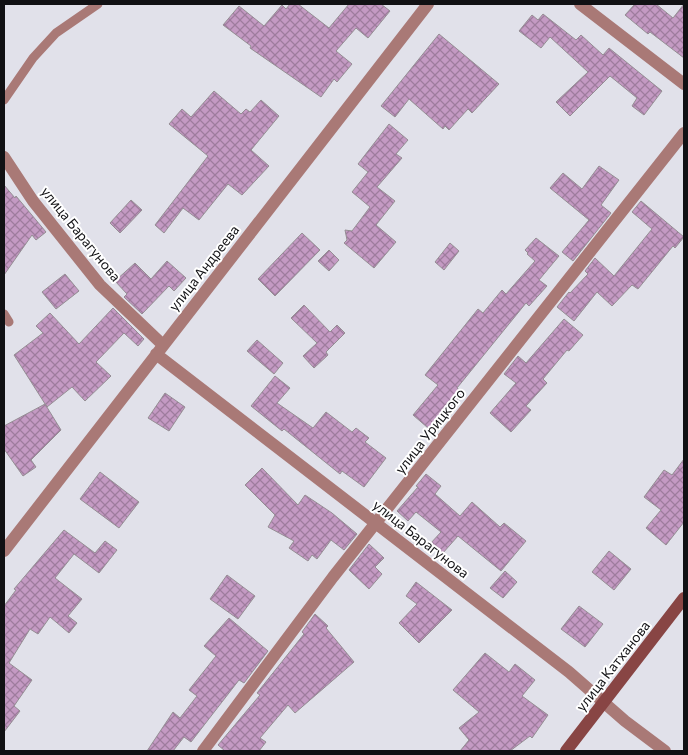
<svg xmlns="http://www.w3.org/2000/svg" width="688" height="755" font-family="Commissioner,sans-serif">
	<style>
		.building { fill: url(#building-cross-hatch); stroke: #958e94 }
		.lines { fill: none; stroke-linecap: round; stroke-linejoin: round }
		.lane { stroke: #a97976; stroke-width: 9 }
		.street { stroke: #a97976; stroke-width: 12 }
		.secondary { stroke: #884544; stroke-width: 12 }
		.labels { text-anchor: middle; stroke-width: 4; stroke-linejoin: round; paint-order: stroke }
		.street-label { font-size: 14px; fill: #111114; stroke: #fff }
	</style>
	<defs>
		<pattern id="building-cross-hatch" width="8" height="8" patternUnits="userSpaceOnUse" patternTransform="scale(1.25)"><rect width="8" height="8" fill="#c49ac3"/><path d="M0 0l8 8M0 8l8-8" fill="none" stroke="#9e7c9d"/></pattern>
	</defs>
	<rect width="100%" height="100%" fill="#e1e1ea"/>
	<path class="building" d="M290 4H298L329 28 349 4H381L390 11 368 38 356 28 336 51 352 64 337 82 334 79 321 97 250 48 251 46 223 25 239 6 264 26 282 5 286 9Z
		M635 4H656L673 18 684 4V58L650 32 648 34 625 15Z
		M543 14 576 40 581 35 603 55 609 48 662 91 644 115 632 106 637 98 610 76 570 116 556 102 588 72 550 37 541 48 519 31 532 15 538 20Z
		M439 34 499 84 472 113 468 109 449 130 445 126 443 129 409 99 395 117 381 106Z
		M214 91 241 114 246 109 250 112 261 100 279 116 251 150 269 166 242 195 228 184 199 220 183 208 164 233 155 225 208 156 169 124 182 109 191 117Z
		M389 124 408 140 396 154 402 158 377 187 395 201 376 225 396 242 374 268 344 243 347 240 345 230 352 231 370 207 352 192 368 172 358 164Z
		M599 166 619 180 601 205 611 213 573 261 562 252 589 220 550 188 563 173 582 189Z
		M4 185 15 198 16 196 46 232 36 240 32 235 4 275Z
		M131 200 142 210 120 233 110 223Z
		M641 201 684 237 675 248 673 246 638 289 632 285 612 306 597 292 574 321 557 307 569 292 570 293 588 274 585 271 595 258 614 276 652 229 632 212Z
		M302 233 320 250 275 296 258 279Z
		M536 238 559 256 539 280 547 286 529 306 526 303 457 388 463 393 440 421 443 424 435 434 413 415 438 385 425 375 478 309 483 313 502 290 506 294 535 261 527 254 528 253 525 250Z
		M450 243 459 251 444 270 435 262Z
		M329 250 339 260 329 271 318 261Z
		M167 261 186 278 174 291 169 286 142 314 124 297 127 294 115 281 135 263 151 279Z
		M65 274 79 291 56 309 42 292Z
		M304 305 330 332 337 325 345 333 326 352 328 355 314 368 303 356 317 343 291 318Z
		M113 308 144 339 138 346 124 333 96 362 111 376 85 401 72 387 47 407 14 355 43 333 36 326 50 313 79 344Z
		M564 319 583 335 569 351 567 350 543 379 547 383 526 406 531 410 511 432 490 413 516 383 504 374 518 356 526 363Z
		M257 340 283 363 274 374 247 351Z
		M275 376 290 388 277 403 313 428 326 412 352 432 356 428 369 438 365 442 386 458 364 487 342 471 340 474 284 429 282 431 251 406Z
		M165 393 185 407 169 431 148 418Z
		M45 404 61 430 31 460 36 467 23 476 4 449V426Z
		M684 459V522L666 545 646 528 661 510 644 497 664 470 672 475Z
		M262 468 298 505 305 495 332 513 357 534 344 550 331 540 317 559 312 555 308 561 289 548 294 541 268 527 275 515 245 485Z
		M100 472 139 502 119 528 80 499Z
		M426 474 441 486 435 494 460 516 472 502 500 527 504 523 526 541 501 571 458 536 442 554 430 544 441 532 416 512 408 521 397 511 418 487 416 486Z
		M64 530 95 553 105 541 117 550 99 573 74 554 55 578 82 599 68 616 77 623 69 633 50 617 38 634 30 629 9 663 32 680 14 706 20 711 4 732V606L16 590 14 589Z
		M369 544 384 558 375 567 382 574 369 589 349 570Z
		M609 551 631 569 614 590 592 572Z
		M505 571 517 582 503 598 490 588Z
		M227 575 255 596 238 619 210 599Z
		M416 582 452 610 419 643 399 623 417 604 406 596Z
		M579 606 603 624 585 647 561 629Z
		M315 614 328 626 326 628 354 662 295 713 288 705 260 738 266 742 259 751H225L218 745 260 695 257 693 304 634 302 632Z
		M229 618 268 651 244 683 239 680 191 742 184 737 173 751H147L173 712 180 718 197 696 189 690 216 656 204 646Z
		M485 653 509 672 515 664 535 680 522 696 548 715 532 738 530 736 510 751H460L469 740 459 728 479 712 453 690Z"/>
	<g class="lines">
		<path class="lane" d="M4 100 33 58 56 33 98 4
			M4 314 9 322"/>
		<path class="street" d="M580 4 684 84
			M4 157 33 201 100 285 163 345
			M156 354 569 672 625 721 665 751
			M4 551 428 4
			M203 751 333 577 684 133"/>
		<path class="secondary" d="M566 751 684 598"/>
	</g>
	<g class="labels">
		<g class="street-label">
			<text transform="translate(81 234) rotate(51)" y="5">улица Барагунова</text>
			<text transform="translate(204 268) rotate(-52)" y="5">улица Андреева</text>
			<text transform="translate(430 431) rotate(-52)" y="5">улица Урицкого</text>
			<text transform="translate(421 539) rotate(38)" y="5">улица Барагунова</text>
			<text transform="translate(613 666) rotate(-52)" y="5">улица Катханова</text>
		</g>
	</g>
	<rect width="688" height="755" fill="none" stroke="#111114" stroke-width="10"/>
</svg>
